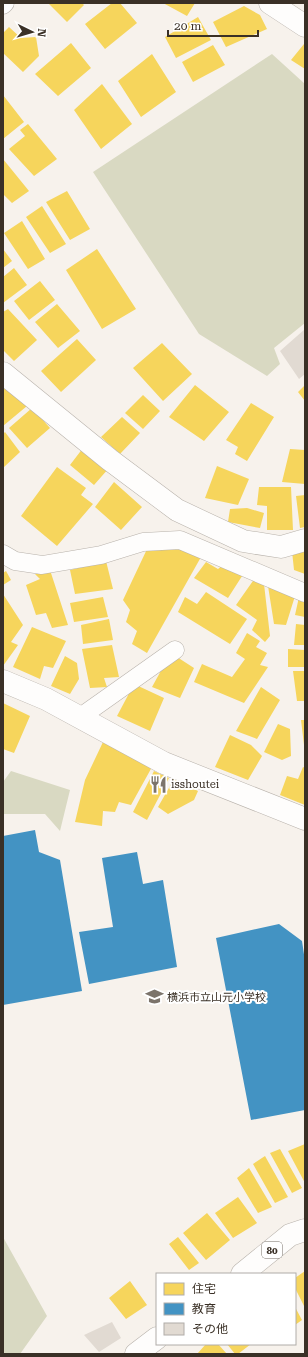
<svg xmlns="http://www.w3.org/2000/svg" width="308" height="1357" font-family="'Roboto Serif','Noto Sans JP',serif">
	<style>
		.green { fill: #d9d9c2 }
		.homes { fill: #f6d55c }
		.schools { fill: #4393c3 }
		.building { fill: #e1dad2 }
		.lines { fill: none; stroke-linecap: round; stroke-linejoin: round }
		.lane-casing { stroke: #b8b2ab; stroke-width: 19 }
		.street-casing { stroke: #b8b2ab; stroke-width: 23 }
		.primary-casing { stroke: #b8b2ab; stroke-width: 23 }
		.lane { stroke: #fefdfc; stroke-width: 18 }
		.street { stroke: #fefdfc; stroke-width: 22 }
		.primary { stroke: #fefdfc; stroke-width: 22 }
		.labels { text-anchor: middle; stroke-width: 4; stroke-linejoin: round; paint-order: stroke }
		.shield { fill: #fff; stroke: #756e67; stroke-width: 1 }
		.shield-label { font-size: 10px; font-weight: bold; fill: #3a3026 }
		.poi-label { font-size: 11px; fill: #3a3026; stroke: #fff; text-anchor: start }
	</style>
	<rect width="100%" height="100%" fill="#f7f2ec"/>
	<path class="green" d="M272 54 305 84V323L274 348 280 364 267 376 199 334 93 172Z
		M11 771 70 790 60 831 45 814H3V782Z
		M3 1237 47 1316 20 1354H3Z"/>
	<path class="homes" d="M48 3H82L84 5 67 22Z
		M112 3H120L137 23 105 49 85 24Z
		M163 3H195L187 16Z
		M244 6 260 15 267 29 226 47 213 22Z
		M198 17 211 40 176 58 165 37Z
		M9 27 21 38 36 37 39 56 23 72 3 53V33Z
		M71 43 91 68 58 96 35 74Z
		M304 44 305 45V69L291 60Z
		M213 45 225 65 193 82 182 62Z
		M152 54 176 92 141 117 118 81Z
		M102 84 132 124 101 149 74 110Z
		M3 95 24 122 3 139Z
		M28 124 57 159 34 176 9 149 25 136 20 130Z
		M3 159 29 191 12 203 3 194Z
		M67 191 90 229 70 240 46 202Z
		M42 206 66 244 50 253 26 217Z
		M22 221 45 259 28 269 4 233Z
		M3 249 12 261 3 268Z
		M97 249 136 309 102 329 66 270Z
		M14 268 27 285 3 303V277Z
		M40 281 55 300 29 320 14 301Z
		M57 304 80 331 58 348 35 322Z
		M8 309 37 340 14 361 3 350V312Z
		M77 339 96 360 61 392 41 371Z
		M162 343 192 374 163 401 133 368Z
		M3 383 27 406 3 426Z
		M195 385 229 412 204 441 169 417Z
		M305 385V401L298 392Z
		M143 395 160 411 143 429 125 413Z
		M251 403 274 417 247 461 235 454 238 447 226 440Z
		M32 408 50 428 27 448 9 428Z
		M122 417 140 433 120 454 101 437Z
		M5 432 20 452 3 468V434Z
		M83 448 109 468 94 485 70 465Z
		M290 449 305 450V484L282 482Z
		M217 466 249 479 238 505 205 498Z
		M57 467 86 488 81 495 93 504 57 546 21 516Z
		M114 482 142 507 121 530 95 507Z
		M259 487H291L293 530H267V506L257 505Z
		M305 495V527L300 528 296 496Z
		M247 508 264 513 260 528 228 522 230 509Z
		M180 544 201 557 147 653 132 644 137 631 126 622 130 610 123 600 148 547Z
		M305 548V574L294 570 292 551Z
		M106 561 113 589 75 594 70 570Z
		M206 562 218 569 224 564 244 573 228 598 194 578Z
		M50 570 68 625 52 628 46 613 36 615 26 585 40 579 35 574Z
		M6 571 11 580 3 585V573Z
		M255 578 264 584 270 636 265 642 252 630 257 620 236 605Z
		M268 586 295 596 286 625 274 624Z
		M206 592 247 619 230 644 178 612 185 597 197 604Z
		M3 594 23 625 11 642 18 645 3 666Z
		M103 597 108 617 74 622 70 603Z
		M299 597 305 600V617L295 615Z
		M109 619 113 640 83 644 81 625Z
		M296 624 305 625V645H294Z
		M32 627 66 641 53 668 44 666 40 679 13 667Z
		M247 633 260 641 256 647 267 653 260 665 268 667 244 703 194 682 202 664 232 677 245 659 236 653Z
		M112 645 119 677 104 678 107 687 90 688 82 649Z
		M288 649 305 650V667H288Z
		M65 656 77 663 79 679 70 694 51 686Z
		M177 657 194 668 180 698 152 687 163 667Z
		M293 671H305V701H297Z
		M134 684 164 698 150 731 117 716Z
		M261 687 280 700 257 739 236 731Z
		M3 703 30 716 14 753 3 749Z
		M301 720H305V745H304Z
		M278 724 290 729 291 756 282 760 264 752Z
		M230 735 251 745 262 756 248 780 215 767Z
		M103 742 152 767 131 805 119 802 115 812 103 811 102 826 75 822 85 780Z
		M303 767 305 768V805L280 795 287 776 298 779Z
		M154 771 169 778 147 820 133 812Z
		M174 779 198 791 194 800 168 814 158 807Z
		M305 1144V1183L288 1151Z
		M280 1149 302 1188 292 1193 270 1153Z
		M265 1156 288 1197 275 1203 253 1164Z
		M249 1168 272 1207 258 1213 237 1178Z
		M238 1197 257 1223 233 1238 215 1213Z
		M207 1213 230 1240 206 1260 183 1233Z
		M178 1237 199 1263 189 1270 169 1244Z
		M305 1271V1308L295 1288V1278Z
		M130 1281 147 1305 126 1319 109 1298Z
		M295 1307 302 1320 295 1325Z
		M206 1344H218L227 1354H197Z
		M227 1344H251L238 1354H235Z"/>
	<path class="schools" d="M35 830 39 852 60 860 82 991 3 1005V836Z
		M137 852 143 884 163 880 177 967 89 984 79 932 113 927 102 858Z
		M279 924 302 941 305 961V1110L251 1120 216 938Z"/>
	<path class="building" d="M305 329V374L299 379 280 351Z
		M112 1322 121 1338 99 1352 84 1335Z"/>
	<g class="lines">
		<defs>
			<path id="lane" d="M3 5 5 3
				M3 554 15 561 42 565 101 555 143 542 180 540 305 593
				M79 718 175 650"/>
			<path id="street" d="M270 3 305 26
				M3 373 110 460 177 510 243 541 281 547 305 540
				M3 681 46 699 164 763 305 819"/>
			<path id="primary" d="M242 1274 290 1235 305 1230
				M136 1354 157 1338"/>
		</defs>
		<use href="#lane" class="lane-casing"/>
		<use href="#street" class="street-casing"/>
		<use href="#primary" class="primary-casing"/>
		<use href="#lane" class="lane"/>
		<use href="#street" class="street"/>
		<use href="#primary" class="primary"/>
	</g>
	<defs>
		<symbol id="restaurant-bare" viewBox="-9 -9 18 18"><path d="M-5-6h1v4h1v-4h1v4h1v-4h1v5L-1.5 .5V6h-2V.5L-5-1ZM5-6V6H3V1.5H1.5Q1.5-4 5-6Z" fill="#7c746b" stroke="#fff" stroke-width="2.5" paint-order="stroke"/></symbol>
		<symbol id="school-bare" viewBox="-9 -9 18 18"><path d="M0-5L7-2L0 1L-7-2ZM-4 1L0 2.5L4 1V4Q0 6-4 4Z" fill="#7c746b" stroke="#fff" stroke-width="2.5" paint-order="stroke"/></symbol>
	</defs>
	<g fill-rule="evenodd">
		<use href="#restaurant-bare" x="146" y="772" width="25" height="25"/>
		<use href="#school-bare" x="142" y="984" width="25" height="25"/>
	</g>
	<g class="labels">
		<rect class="shield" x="262" y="1242" width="20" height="16" rx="3"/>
		<g class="shield-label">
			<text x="272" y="1254">80</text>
		</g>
		<g class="poi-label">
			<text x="171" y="788">isshoutei</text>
			<text x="167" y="1001">横浜市立山元小学校</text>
		</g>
	</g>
	<rect width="308" height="1357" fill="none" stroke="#3a3026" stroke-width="8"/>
	<rect x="156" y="1273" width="140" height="72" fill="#ffffff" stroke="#b0aca8"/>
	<rect x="164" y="1283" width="20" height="12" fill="#f6d55c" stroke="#b0aca8"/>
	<text x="192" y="1293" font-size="12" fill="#3a3026">住宅</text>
	<rect x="164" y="1303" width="20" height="12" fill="#4393c3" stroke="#b0aca8"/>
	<text x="192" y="1313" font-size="12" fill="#3a3026">教育</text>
	<rect x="164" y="1323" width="20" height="12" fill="#e1dad2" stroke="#b0aca8"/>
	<text x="192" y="1333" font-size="12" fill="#3a3026">その他</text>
	<g transform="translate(32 32) rotate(95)" stroke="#ffffff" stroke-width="3" paint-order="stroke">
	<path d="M0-3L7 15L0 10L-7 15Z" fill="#3a3026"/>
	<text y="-6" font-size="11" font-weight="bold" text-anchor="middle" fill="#3a3026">N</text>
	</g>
	<path d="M168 30v6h90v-6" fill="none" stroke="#3a3026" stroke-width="2"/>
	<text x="174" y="30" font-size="12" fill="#3a3026" stroke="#ffffff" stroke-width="3" paint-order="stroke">20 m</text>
</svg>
